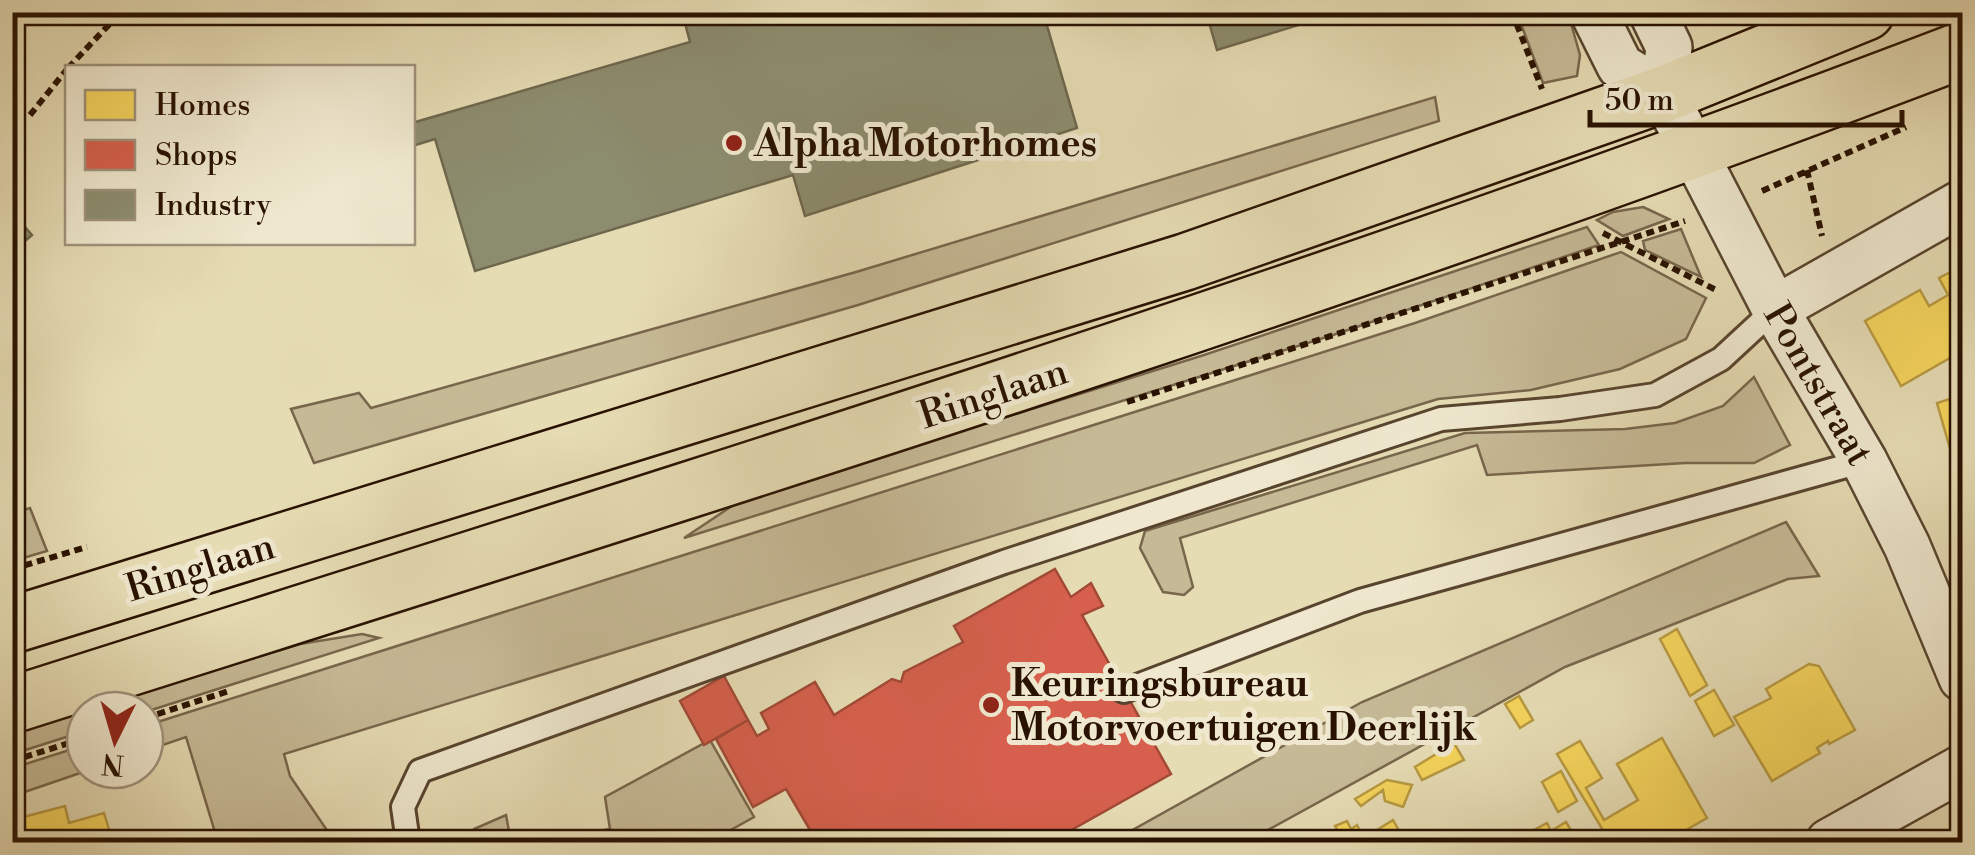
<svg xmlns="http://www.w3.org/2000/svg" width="1975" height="855" font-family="'Libre Bodoni',serif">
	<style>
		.green { fill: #c6ba96; stroke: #78664c; stroke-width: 2.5 }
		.homes { fill: #f6d55c; stroke: #b89a41; stroke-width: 2.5 }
		.shops { fill: #d6604d; stroke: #a24936; stroke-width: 2.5 }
		.industry { fill: #8c8c6e; stroke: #6e674d; stroke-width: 2.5 }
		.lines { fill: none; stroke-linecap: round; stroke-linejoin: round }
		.service-casing { stroke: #58442e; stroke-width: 28 }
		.minor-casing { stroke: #58442e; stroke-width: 50 }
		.primary-casing { stroke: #291201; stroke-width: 60 }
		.path { stroke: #291201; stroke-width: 6; stroke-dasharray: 8 5; stroke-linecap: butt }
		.service { stroke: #efe8ce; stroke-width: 22 }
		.minor { stroke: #efe8ce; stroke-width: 45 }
		.primary { stroke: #e6dcb4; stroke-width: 55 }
		.poi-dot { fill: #8f2418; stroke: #efe8ce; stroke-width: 4 }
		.labels { text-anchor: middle; stroke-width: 10; stroke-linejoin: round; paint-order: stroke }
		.poi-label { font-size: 38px; font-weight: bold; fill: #291201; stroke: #efe8ce; text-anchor: start }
		.street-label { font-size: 38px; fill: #291201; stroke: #efe8ce }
	</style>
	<rect width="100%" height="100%" fill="#e6dcb4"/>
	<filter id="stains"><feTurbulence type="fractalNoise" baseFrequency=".002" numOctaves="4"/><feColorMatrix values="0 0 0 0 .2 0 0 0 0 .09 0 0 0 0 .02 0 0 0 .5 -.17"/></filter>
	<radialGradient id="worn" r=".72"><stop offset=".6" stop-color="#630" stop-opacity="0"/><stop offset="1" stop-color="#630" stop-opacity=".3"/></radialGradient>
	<path class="green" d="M1517 13H1568L1580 55 1577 76 1543 83Z
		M1435 97 1439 121 858 305 314 463 291 409 359 393 371 408 856 272Z
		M1643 207 1669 219 1623 236 1597 220 1613 212Z
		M1587 227 1599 245 1333 335 684 538 741 500 1204 355Z
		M1681 229 1701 277 1645 250 1643 241Z
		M1621 252 1706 298 1686 339 1620 369 1531 390 1438 399 284 754 290 776 335 842H218L186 737 145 751V726L1415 323Z
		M1754 377 1790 445 1754 463H1685L1487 475 1477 445 1180 538 1193 587 1184 595 1163 592 1140 548 1145 531 1465 433 1625 429 1675 423 1723 406Z
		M30 508 47 551 13 561V513Z
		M1786 522 1819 576 1788 579 1565 667 1246 842H1111L1362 702Z
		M362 634 379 638 145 712 85 710V731L13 754V732L300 644Z
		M710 740 754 817 709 842H536L610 829 605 797Z
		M85 745V770H89L13 796V768Z
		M506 815 511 842H466L474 829Z"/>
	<path class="homes" d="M1962 266V351L1901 386 1865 321 1920 290 1929 306 1948 295 1939 278Z
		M1962 395V491L1937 403Z
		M1677 629 1707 685 1690 696 1660 639Z
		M1809 664 1819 666 1855 730 1829 744 1828 741 1817 748 1820 753 1772 781 1734 717 1771 698 1766 689Z
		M1714 690 1734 725 1714 736 1695 701Z
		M1519 696 1533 720 1520 728 1505 704Z
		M1662 738 1707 818 1665 842H1610L1557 754 1580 741 1602 778 1586 788 1604 820 1638 800 1617 764Z
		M1454 743 1464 760 1422 780 1415 767Z
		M1561 771 1577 801 1558 812 1542 782Z
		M1387 780 1412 785 1403 807 1385 801 1383 790 1361 806 1355 799Z
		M65 806 69 823 104 813 111 836 85 842H12V820Z
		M1393 820 1402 836 1380 842 1374 832Z
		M1347 821 1351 829 1357 825 1365 841 1343 842 1335 826Z
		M1566 822 1578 842H1512L1547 823 1551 831Z"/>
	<path class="shops" d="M1055 569 1071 597 1091 583 1103 606 1082 615 1171 774 1050 842H817L786 789 753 807 716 739 748 720 757 736 769 729 761 713 815 682 834 715 892 679 901 682 904 672 963 642 954 626Z
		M724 676 748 720 704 745 680 701Z"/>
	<path class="industry" d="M682 12H1043L1077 128 805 216 793 175 475 271 435 139 412 146V123L690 42Z
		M1206 12H1341L1217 50Z
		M12 212 32 235 12 252Z"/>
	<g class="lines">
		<defs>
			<path id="service" d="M1124 691 1360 601 1864 461
				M408 842 403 807 420 771 1004 562 1441 419 1560 409 1655 395 1721 359 1775 309"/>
			<path id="minor" d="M1593 12 1620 66 1664 94 1775 309 1864 461 1907 546 1962 678
				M1652 12 1669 47 1664 94
				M1775 309 1962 203
				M1829 842 1962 768"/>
			<path id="primary" d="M12 625 1185 262 1664 94 1866 12
				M12 705C666 497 1322 295 1962 50"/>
		</defs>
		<use href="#service" class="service-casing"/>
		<use href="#minor" class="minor-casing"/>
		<use href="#primary" class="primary-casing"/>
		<path class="path" d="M1512 12 1542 89
			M68 68 121 12
			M30 115 68 68
			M1807 170 1822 236
			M1762 191 1906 127
			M1603 233 1716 290
			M1127 402 1685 221
			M12 569 87 547
			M145 718 229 691
			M12 761 85 738"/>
		<use href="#service" class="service"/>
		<use href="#minor" class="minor"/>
		<use href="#primary" class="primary"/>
	</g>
	<g class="poi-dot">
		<circle cx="734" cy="143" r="10"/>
		<circle cx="991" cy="705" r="10"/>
	</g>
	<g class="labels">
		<g class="poi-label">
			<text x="754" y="156">Alpha Motorhomes</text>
			<text x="1011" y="696">Keuringsbureau<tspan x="1011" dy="44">Motorvoertuigen Deerlijk</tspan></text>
		</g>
		<g class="street-label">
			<text transform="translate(1819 384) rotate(60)" y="13">Pontstraat</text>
			<text transform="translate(993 393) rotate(-18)" y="13">Ringlaan</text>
			<text transform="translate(200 567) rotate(-17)" y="13">Ringlaan</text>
		</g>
	</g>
	<rect width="1975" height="855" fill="none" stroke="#e6dcb4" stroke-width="50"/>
	<rect x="15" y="15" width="1945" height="825" fill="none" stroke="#291201" stroke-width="5"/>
	<rect x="25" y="25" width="1925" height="805" fill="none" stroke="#291201" stroke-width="2.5"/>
	<rect x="65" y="65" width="350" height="180" fill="#efe8ce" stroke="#a0927c" stroke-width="2.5"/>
	<rect x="85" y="90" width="50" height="30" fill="#f6d55c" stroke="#a0927c" stroke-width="2.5"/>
	<text x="155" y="115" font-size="30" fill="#291201">Homes</text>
	<rect x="85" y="140" width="50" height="30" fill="#d6604d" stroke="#a0927c" stroke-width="2.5"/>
	<text x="155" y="165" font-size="30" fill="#291201">Shops</text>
	<rect x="85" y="190" width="50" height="30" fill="#8c8c6e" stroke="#a0927c" stroke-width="2.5"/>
	<text x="155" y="215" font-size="30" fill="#291201">Industry</text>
	<g transform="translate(115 740) rotate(185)"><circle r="48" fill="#efe8ce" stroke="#a0927c" stroke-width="2.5"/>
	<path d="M0-8L18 38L0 25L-18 38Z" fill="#8f2418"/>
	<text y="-15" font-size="28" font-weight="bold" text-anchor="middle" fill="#291201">N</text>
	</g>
	<path d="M1590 110v15h312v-15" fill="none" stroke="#291201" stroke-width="5"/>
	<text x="1605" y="110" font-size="30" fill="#291201" stroke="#efe8ce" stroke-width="8" paint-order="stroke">50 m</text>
	<rect width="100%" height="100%" filter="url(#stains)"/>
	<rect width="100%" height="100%" fill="url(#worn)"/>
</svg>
